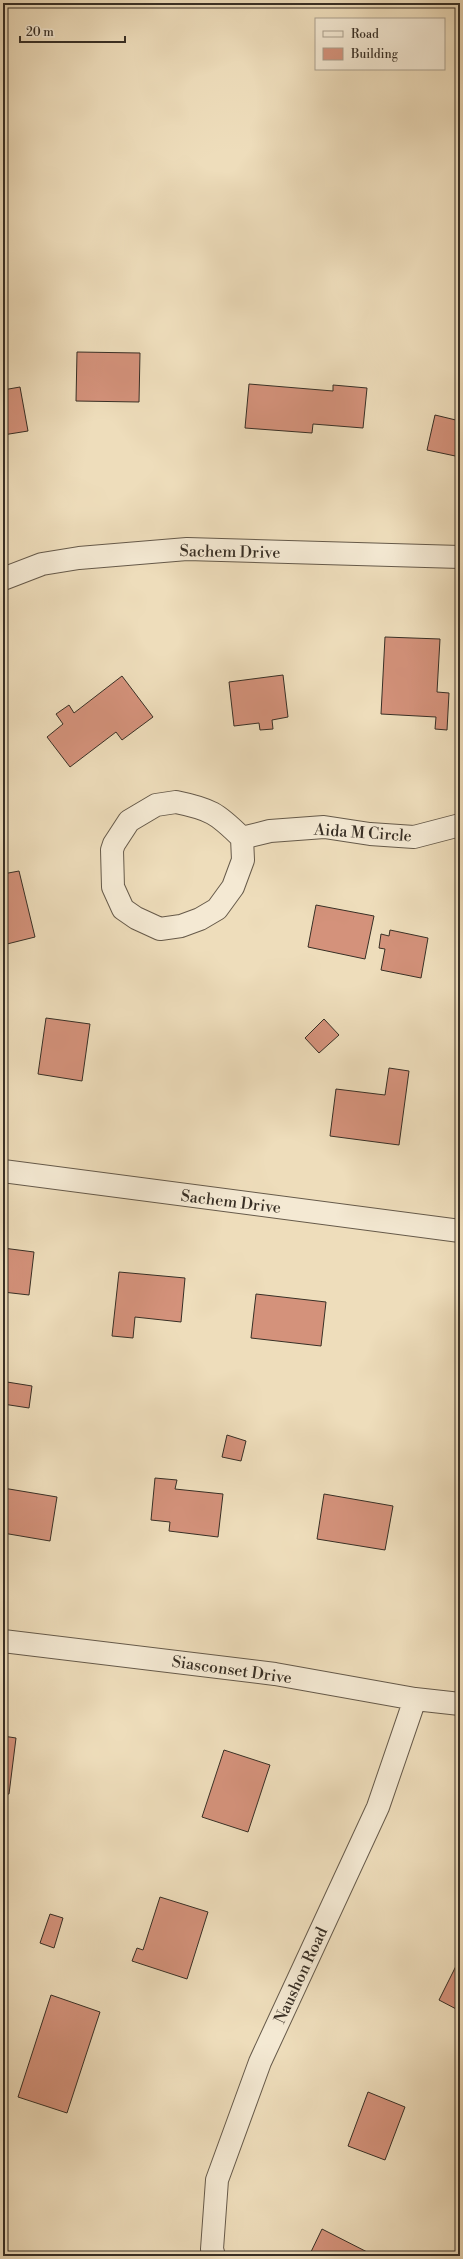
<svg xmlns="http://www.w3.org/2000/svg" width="463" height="2259" font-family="'Libre Bodoni',serif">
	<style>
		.building { fill: #d4927b; stroke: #382f25 }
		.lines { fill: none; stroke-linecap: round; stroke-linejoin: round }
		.minor-casing { stroke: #665a4a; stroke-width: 24 }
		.minor { stroke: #f4e9d3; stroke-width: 22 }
		.labels { text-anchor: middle; stroke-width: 3; stroke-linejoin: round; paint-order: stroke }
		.street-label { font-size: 16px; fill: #382f25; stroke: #f4e9d3 }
	</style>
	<rect width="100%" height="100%" fill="#edb"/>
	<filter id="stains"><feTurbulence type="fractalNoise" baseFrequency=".005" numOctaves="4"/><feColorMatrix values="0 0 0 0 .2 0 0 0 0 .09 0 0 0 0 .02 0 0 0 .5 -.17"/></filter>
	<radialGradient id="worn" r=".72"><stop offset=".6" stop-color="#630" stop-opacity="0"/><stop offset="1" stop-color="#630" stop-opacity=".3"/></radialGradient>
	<path class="building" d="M77 352 140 353 139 402 76 401Z
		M249 384 333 391V385L367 388 363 428 313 424 312 433 245 428Z
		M20 387 28 431 3 435V390Z
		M435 415 460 421V457L427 450Z
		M385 637 440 639 437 692 449 693 447 730 435 729 436 717 381 714Z
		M283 675 288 717 272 720 273 729 260 730 259 723 234 726 229 682Z
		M122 676 153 717 122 740 116 732 70 767 47 737 63 724 56 714 69 705 74 713Z
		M19 871 35 937 3 945V874Z
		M316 905 374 916 365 959 308 947Z
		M390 930 428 938 421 978 381 970 385 949 379 948 381 934 389 936Z
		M46 1018 90 1024 82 1081 38 1074Z
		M324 1019 339 1035 319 1053 305 1038Z
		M389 1068 409 1071 399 1145 330 1136 336 1089 385 1095Z
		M3 1248 34 1252 29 1295 3 1292Z
		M119 1272 185 1278 181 1322 135 1317 133 1338 112 1336Z
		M256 1294 326 1302 321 1346 251 1338Z
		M7 1382 32 1386 29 1408 3 1404Z
		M227 1435 246 1441 241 1461 222 1457Z
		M155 1478 177 1480 175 1489 223 1494 218 1537 169 1531 170 1522 151 1520Z
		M3 1488 57 1497 50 1541 3 1533Z
		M324 1494 393 1506 385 1550 317 1539Z
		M3 1736 16 1738 9 1794H3Z
		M224 1750 270 1765 248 1832 202 1817Z
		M160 1897 208 1912 187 1979 132 1961 137 1948 143 1950Z
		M50 1914 63 1918 54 1948 40 1943Z
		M460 1958V2011L439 2000Z
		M51 1995 100 2012 67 2113 18 2097Z
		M368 2092 405 2107 385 2160 348 2146Z
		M322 2229 375 2256H309Z"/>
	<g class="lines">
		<defs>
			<path id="minor" d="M3 579 42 564 79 558 187 549 460 557
				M176 802C210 809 217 813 242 838L243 860 233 887 217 909 200 919 181 926 160 929 136 918 123 909 113 887 112 850 114 844 129 821 156 805Z
				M242 838 270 831 324 827 370 834 414 837 460 825
				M3 1171 460 1231
				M3 1641 275 1674 415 1699 460 1704
				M214 2256 212 2249 217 2180 260 2062 378 1807 415 1699"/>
		</defs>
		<use href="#minor" class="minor-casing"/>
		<use href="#minor" class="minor"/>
	</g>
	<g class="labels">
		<g class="street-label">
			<text transform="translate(230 551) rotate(1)" y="6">Sachem Drive</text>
			<text transform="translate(363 832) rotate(4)" y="6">Aida M Circle</text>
			<text transform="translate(231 1201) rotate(7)" y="6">Sachem Drive</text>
			<text transform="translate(232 1669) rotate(8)" y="6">Siasconset Drive</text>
			<text transform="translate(300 1975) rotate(-65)" y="6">Naushon Road</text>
		</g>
	</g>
	<rect width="463" height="2259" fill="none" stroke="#edb" stroke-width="16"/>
	<rect x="4" y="4" width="455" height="2251" fill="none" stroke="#382f25" stroke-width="2"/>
	<rect x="8" y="8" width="447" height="2243" fill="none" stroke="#382f25"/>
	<rect x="315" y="18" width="130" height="52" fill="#f4e9d3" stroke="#a99f8d"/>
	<rect x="323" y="31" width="20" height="6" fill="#f4e9d3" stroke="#a99f8d"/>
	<text x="351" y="38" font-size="12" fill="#382f25">Road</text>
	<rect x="323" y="48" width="20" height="12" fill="#d4927b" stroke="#a99f8d"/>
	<text x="351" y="58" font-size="12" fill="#382f25">Building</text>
	<path d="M20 36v6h105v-6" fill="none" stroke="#382f25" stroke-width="2"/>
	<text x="26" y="36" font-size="12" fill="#382f25" stroke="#f4e9d3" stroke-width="3" paint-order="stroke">20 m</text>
	<rect width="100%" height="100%" filter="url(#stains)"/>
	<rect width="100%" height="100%" fill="url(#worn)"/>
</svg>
